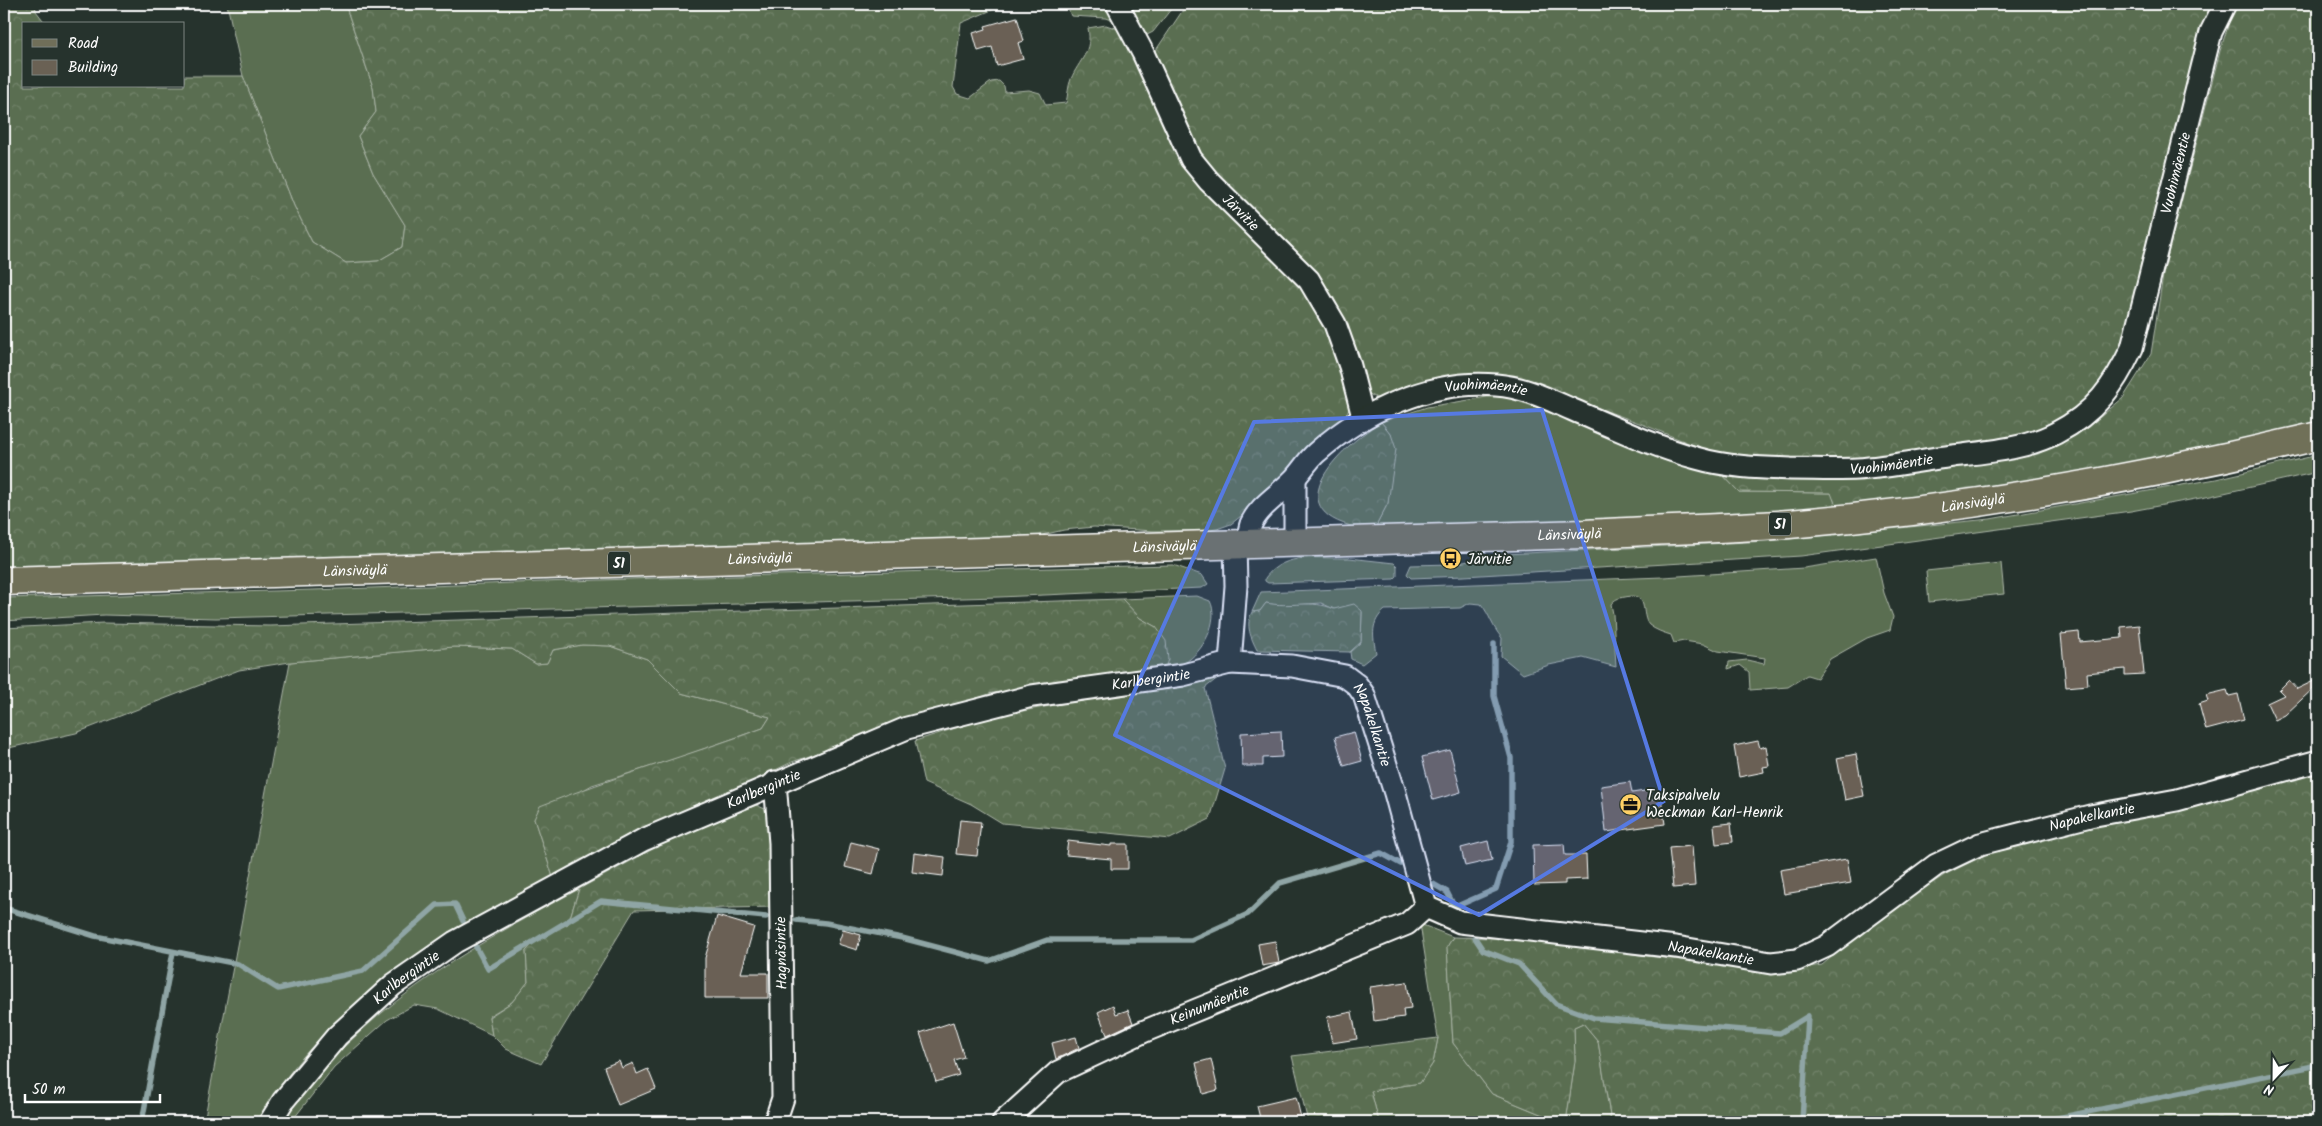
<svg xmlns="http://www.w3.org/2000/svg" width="2322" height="1126" font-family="Kalam,sans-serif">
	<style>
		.grass { fill: #5a6e51; stroke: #acb6a8 }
		.forest { fill: url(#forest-crowns); stroke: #acb6a8 }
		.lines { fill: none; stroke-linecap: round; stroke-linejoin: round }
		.stream { stroke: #8fa5a5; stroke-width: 5.5 }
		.building { fill: #6a6154; stroke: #fff }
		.street-casing { stroke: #fff; stroke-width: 25 }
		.primary-casing { stroke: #fff; stroke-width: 31 }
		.street { stroke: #26332d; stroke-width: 21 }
		.primary { stroke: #706f59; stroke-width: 28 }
		.marked { fill: #567ae2; fill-opacity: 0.2; stroke: #567ae2; stroke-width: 4; stroke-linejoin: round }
		.labels { text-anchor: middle; stroke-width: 4; stroke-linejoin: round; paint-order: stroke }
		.shield { fill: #26332d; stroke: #bec2c0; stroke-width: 1 }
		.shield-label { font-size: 14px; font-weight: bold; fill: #fff }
		.street-label { font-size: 15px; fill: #fff; stroke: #26332d }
		.poi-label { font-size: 15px; fill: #fff; stroke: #26332d; text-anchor: start }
	</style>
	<defs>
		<pattern id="forest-crowns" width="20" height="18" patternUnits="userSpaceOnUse" patternTransform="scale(1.25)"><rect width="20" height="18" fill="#5a6e51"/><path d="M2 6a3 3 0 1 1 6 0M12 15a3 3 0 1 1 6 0" fill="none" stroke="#73846b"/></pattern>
	</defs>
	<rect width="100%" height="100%" fill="#26332d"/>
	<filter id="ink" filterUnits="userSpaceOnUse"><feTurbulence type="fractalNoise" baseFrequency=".02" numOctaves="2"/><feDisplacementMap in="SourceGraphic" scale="10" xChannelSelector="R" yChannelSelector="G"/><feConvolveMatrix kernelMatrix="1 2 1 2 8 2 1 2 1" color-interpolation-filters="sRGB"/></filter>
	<g filter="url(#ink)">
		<path class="grass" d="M227 4H345L373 87 376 112 358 136 373 173 405 225 402 247 378 261 346 263 312 242 294 206 243 76Z
			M1499 395 1537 403 1719 471 1739 492 1832 493 1836 506 1729 515 1374 530 1388 503 1391 434 1381 422 1427 407Z
			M2318 455V472L2206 497 2131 511 1801 556 1464 576 1411 578 1407 574 1411 565 1453 564 1506 554 1768 541 1990 519 2216 479Z
			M1876 557 1884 593 1893 617 1890 630 1867 638 1830 659 1817 678 1807 675 1788 687 1750 690 1749 672 1740 665 1728 669 1729 662 1747 660 1764 664 1765 658 1718 651 1703 644 1684 641 1674 643 1671 635C1664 633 1655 630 1649 625 1640 615 1650 591 1625 597 1618 598 1615 599 1611 604L1613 614 1616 667 1583 658 1549 665 1523 674 1501 656 1502 638C1492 627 1490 615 1481 604L1470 603 1460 608 1385 610C1370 622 1373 636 1376 653L1362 664 1351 659 1350 652 1361 641 1362 612 1334 609 1321 603 1281 606 1266 603 1260 611 1252 612 1261 592 1663 577 1804 568Z
			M1349 558 1394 563 1397 566V576L1394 579 1268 583 1265 581V578C1285 551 1319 559 1349 558Z
			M2001 563 2004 594 1929 602 1926 571Z
			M1173 565 1202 575 1208 584 1202 588 999 597 216 618 104 615 4 621V598L313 590 659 578Z
			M1197 596 1210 601C1220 620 1203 653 1184 663 1178 666 1171 667 1165 669L1156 627 1140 618 1122 599Z
			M582 645 610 646 647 659 681 693 770 717 763 728 675 759 592 785 534 819 553 877C436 943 327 1001 257 1122H204L290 662 454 647 512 649 536 664 547 663 553 650Z
			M579 889 568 924 537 939 526 951 528 982 512 1002 489 1016 492 1035 438 1009 414 1005 387 1020 334 1067 291 1122H282C354 1013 466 949 579 889Z
			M1420 924 1453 937 1447 947 1453 1043 1492 1094 1560 1122H1379L1371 1091 1420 1083 1433 1063 1438 1038Z
			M1583 1023 1598 1041 1611 1122H1566L1575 1061 1574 1027Z"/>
		<path class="forest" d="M4 4H35L36 11 46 24H24V86H184V76H243L294 206 312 242 346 263 378 261 402 247 405 225 373 173 358 136 376 112 373 87 345 4H1006L961 23 953 87 957 94 970 98 991 82 999 81 1004 86 1005 92 1029 90 1040 93 1046 105 1066 103C1068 95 1068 86 1071 79 1079 60 1093 52 1088 28L1106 25 1124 31 1175 140 1300 280 1331 331 1352 405 1343 419 1321 434 1246 512 1231 524 1217 529 1201 531H1153L1094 527 1064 530 1020 540 4 569Z
			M1066 4H1112L1122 22 1105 18 1071 16Z
			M1122 4H1175L1153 32 1147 35 1136 30Z
			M1187 4H2213L2162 185 2139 304 2103 388 2064 422 2030 436 1860 462H1754L1708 451 1642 424 1517 378 1475 373 1382 401 1364 391 1338 318 1195 153 1152 56Z
			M2238 4H2318V426L2130 466 2011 485 1836 506 1831 493 1739 492 1719 471 1834 481 1953 467 2038 454 2087 428 2123 398 2151 354 2164 269 2220 51 2233 10Z
			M1381 422 1391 434 1396 449 1388 503 1374 530C1273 519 1329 454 1381 422Z
			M1122 599 1140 618 1156 627 1166 641 1168 659 1165 669 1095 680 992 693 792 762 553 877 534 819 540 806C613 777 689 755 763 728L770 717 681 693 647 659 610 646 582 645 553 650 547 663 536 664 512 649 454 647 290 662 239 670 76 733 4 749V628L103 623 270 626Z
			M1266 603C1290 608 1312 599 1334 609L1354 604 1362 611 1361 642 1350 652 1257 650C1251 638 1245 625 1252 612L1260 611Z
			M1219 677 1205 688 1225 769 1210 819 1170 839 1002 823 971 804 924 783 915 741 990 717 1202 678Z
			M2318 769V1122H1611L1598 1041 1583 1023 1574 1027 1575 1061 1566 1122H1560L1492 1094 1453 1043 1447 947 1453 937 1537 939 1646 956 1780 971 1822 965 1872 923 1946 874 2006 845Z
			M756 805 765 809 770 816 776 907 634 910 541 1064 506 1049 492 1035 489 1017 512 1002 528 982 526 951 537 939 568 924 579 889 664 843Z
			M1438 1038 1433 1063 1420 1083 1371 1091 1379 1122H1308L1292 1056Z"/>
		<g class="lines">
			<path class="stream" d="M1433 884 1447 892 1455 908
				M1455 907 1496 889 1511 842V758L1494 696V644
				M4 908 95 936 238 964 278 989 363 971 437 905 455 904 463 921
				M796 920 826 923 902 938 989 961 1047 940H1191L1248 914 1280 883 1381 853 1401 864
				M1475 938 1483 950 1519 964 1556 1004 1594 1018 1780 1033 1808 1016 1802 1122
				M476 947 488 969 601 901 766 917
				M142 1122 173 952
				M2038 1122 2318 1065"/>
		</g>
		<path class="building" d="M1017 17 1024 41 1018 43 1023 59 997 66 992 47 978 51 973 33 986 29 985 26Z
			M2139 625 2144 674 2125 675V669L2087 673 2088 685 2066 687 2061 634 2079 632 2080 642 2122 638 2121 627Z
			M2318 679V684L2285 715 2275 720 2267 703 2284 695 2279 690 2289 680 2297 689Z
			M2227 690 2229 696 2238 694 2244 720 2206 730 2199 704 2208 701 2206 695Z
			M1281 731 1282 757 1263 758V766H1242L1241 733Z
			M1354 732 1362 761 1344 766 1335 737Z
			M1758 741 1760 748 1766 746 1769 766 1763 767 1764 772 1739 777 1734 746Z
			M1450 750 1461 792 1433 800 1422 757Z
			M1856 754 1864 796 1845 800 1837 758Z
			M1630 782 1632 793 1651 790 1652 799 1661 798 1665 824 1606 832 1601 786Z
			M960 820 981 822 977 856 956 854Z
			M1731 823 1733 842 1716 844 1714 825Z
			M1068 841 1111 846V844H1128V869H1111V859L1066 855Z
			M1488 841 1492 860 1465 866 1461 848Z
			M851 842 879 849 873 874 845 867Z
			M1564 844 1565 855H1586L1587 879 1565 880V884L1534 885 1533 845Z
			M1692 846 1695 886 1673 888 1669 848Z
			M914 853 945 857 943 876 912 872Z
			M1847 859 1851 883 1784 894 1780 870Z
			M717 916 754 927 741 973H768V998H705V958Z
			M843 930 861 935 857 950 838 944Z
			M1275 941 1279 963 1262 966 1258 944Z
			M1407 982 1411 1008 1403 1009 1404 1017 1374 1021 1370 987Z
			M1113 1005 1116 1014 1128 1010 1133 1023 1107 1035 1098 1012Z
			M1352 1012 1357 1039 1332 1043 1327 1017Z
			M953 1022 964 1057 954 1060 959 1075 936 1082 920 1033Z
			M1076 1037 1079 1048 1056 1059 1052 1043Z
			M1211 1059 1218 1090 1203 1094 1196 1063Z
			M619 1061 622 1068 633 1063 637 1074 648 1069 656 1089 618 1105 604 1067Z
			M1296 1097 1302 1122H1261L1257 1106Z"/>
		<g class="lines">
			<defs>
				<g id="street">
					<path id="s1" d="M1117 4 1143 53 1191 159 1209 181 1309 280 1335 324 1350 366 1363 417"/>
					<path d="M1295 479V542"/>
					<path id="s2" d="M1247 544C1248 538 1249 530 1251 524 1259 506 1280 494 1293 480 1301 472 1307 461 1316 453 1363 411 1431 379 1496 385 1524 387 1548 399 1573 410 1613 427 1653 446 1696 458 1727 467 1758 468 1791 469 1813 469 1835 470 1857 469 1889 467 1921 460 1953 456 1986 452 2026 449 2056 433 2095 413 2114 386 2132 348L2211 32 2225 4"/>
					<path id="s3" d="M1230 663 1292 666 1345 676 1357 685 1364 695 1395 793 1426 907 1460 922 1676 947 1771 963 1797 960 1827 946 1936 865 1980 844 2090 816 2177 800 2318 761"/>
					<path id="s4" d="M270 1122 283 1101 337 1036 393 985 455 942 643 840 907 728 1032 696 1183 675 1230 663 1236 586 1235 544"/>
					<path d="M775 1122 783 1098 780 843 775 782"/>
					<path id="s5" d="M1003 1122 1058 1072 1145 1031 1407 924 1426 907"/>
				</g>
				<g id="primary">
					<path id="s6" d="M4 581 1585 534C1653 530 1722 529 1789 524 1968 509 2144 478 2318 436"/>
				</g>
			</defs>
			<use href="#street" class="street-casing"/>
			<use href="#primary" class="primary-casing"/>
			<use href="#street" class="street"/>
			<use href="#primary" class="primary"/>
		</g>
	</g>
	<path class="marked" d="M1542 410 1664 801 1479 915 1115 735 1254 422Z"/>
	<defs>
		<symbol id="bus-disc" viewBox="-11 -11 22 22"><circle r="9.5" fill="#ffd166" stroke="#26332d"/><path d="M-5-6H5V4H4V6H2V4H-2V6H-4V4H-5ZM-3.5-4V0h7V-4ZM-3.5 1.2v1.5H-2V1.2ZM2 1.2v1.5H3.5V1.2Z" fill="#111"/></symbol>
		<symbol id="office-disc" viewBox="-11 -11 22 22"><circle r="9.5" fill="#ffd166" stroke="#26332d"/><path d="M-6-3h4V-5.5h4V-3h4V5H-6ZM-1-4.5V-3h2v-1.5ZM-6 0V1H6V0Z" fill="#111"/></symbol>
	</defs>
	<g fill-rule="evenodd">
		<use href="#bus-disc" x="1438" y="546" width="25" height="25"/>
		<use href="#office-disc" x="1618" y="792" width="25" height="25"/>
	</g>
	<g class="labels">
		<g class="shield">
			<rect x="1769" y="512.5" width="22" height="23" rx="4"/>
			<rect x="608" y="551.5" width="22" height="23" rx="4"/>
		</g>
		<g class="shield-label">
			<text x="1780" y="529">51</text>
			<text x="619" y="568">51</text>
		</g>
		<g class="street-label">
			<text dy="5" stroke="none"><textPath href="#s2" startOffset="1190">Vuohimäentie</textPath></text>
			<text dy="5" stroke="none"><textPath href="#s1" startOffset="245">Järvitie</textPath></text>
			<text dy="5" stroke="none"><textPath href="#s2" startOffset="305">Vuohimäentie</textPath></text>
			<text dy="5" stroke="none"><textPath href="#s2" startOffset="725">Vuohimäentie</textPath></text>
			<text dy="5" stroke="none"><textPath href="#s6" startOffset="1971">Länsiväylä</textPath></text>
			<text dy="5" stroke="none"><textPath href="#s6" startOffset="1566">Länsiväylä</textPath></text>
			<text dy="5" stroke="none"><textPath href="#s6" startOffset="1161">Länsiväylä</textPath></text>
			<text dy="5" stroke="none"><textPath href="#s6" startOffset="756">Länsiväylä</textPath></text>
			<text dy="5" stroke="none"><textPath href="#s6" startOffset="351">Länsiväylä</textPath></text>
			<text dy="5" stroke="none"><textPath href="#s4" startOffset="1010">Karlbergintie</textPath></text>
			<text dy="5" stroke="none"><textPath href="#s3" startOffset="174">Napakelkantie</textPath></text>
			<text dy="5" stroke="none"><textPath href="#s4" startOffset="605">Karlbergintie</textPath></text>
			<text dy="5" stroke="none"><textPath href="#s3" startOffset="1074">Napakelkantie</textPath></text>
			<text transform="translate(781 953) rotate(-91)" y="5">Hagnäsintie</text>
			<text dy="5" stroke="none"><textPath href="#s3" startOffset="654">Napakelkantie</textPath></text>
			<text dy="5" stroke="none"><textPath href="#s4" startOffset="200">Karlbergintie</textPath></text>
			<text dy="5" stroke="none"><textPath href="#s5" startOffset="240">Keinumäentie</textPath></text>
		</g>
		<g class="poi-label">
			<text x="1467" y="564">Järvitie</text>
			<text x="1646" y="800">Taksipalvelu<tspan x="1646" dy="17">Weckman Karl-Henrik</tspan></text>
		</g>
	</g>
	<rect width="2322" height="1126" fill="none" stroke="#26332d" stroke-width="20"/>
	<rect x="10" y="10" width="2302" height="1106" fill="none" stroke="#fff" stroke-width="2" filter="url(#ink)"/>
	<rect x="22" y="22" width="162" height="65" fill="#26332d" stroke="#7d8581"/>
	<rect x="32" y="39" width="25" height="8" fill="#706f59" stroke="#7d8581"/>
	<text x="68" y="48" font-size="15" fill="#ffffff">Road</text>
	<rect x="32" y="60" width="25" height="15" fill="#6a6154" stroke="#7d8581"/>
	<text x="68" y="72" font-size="15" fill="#ffffff">Building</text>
	<g transform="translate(2274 1078) rotate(202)" stroke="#26332d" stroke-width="4" paint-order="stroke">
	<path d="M0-4L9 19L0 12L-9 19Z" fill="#ffffff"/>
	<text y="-8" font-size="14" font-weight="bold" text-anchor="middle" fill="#ffffff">N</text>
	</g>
	<path d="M25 1094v8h135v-8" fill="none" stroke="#ffffff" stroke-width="2.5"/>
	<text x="32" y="1094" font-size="15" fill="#ffffff" stroke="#26332d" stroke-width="4" paint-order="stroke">50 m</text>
</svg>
